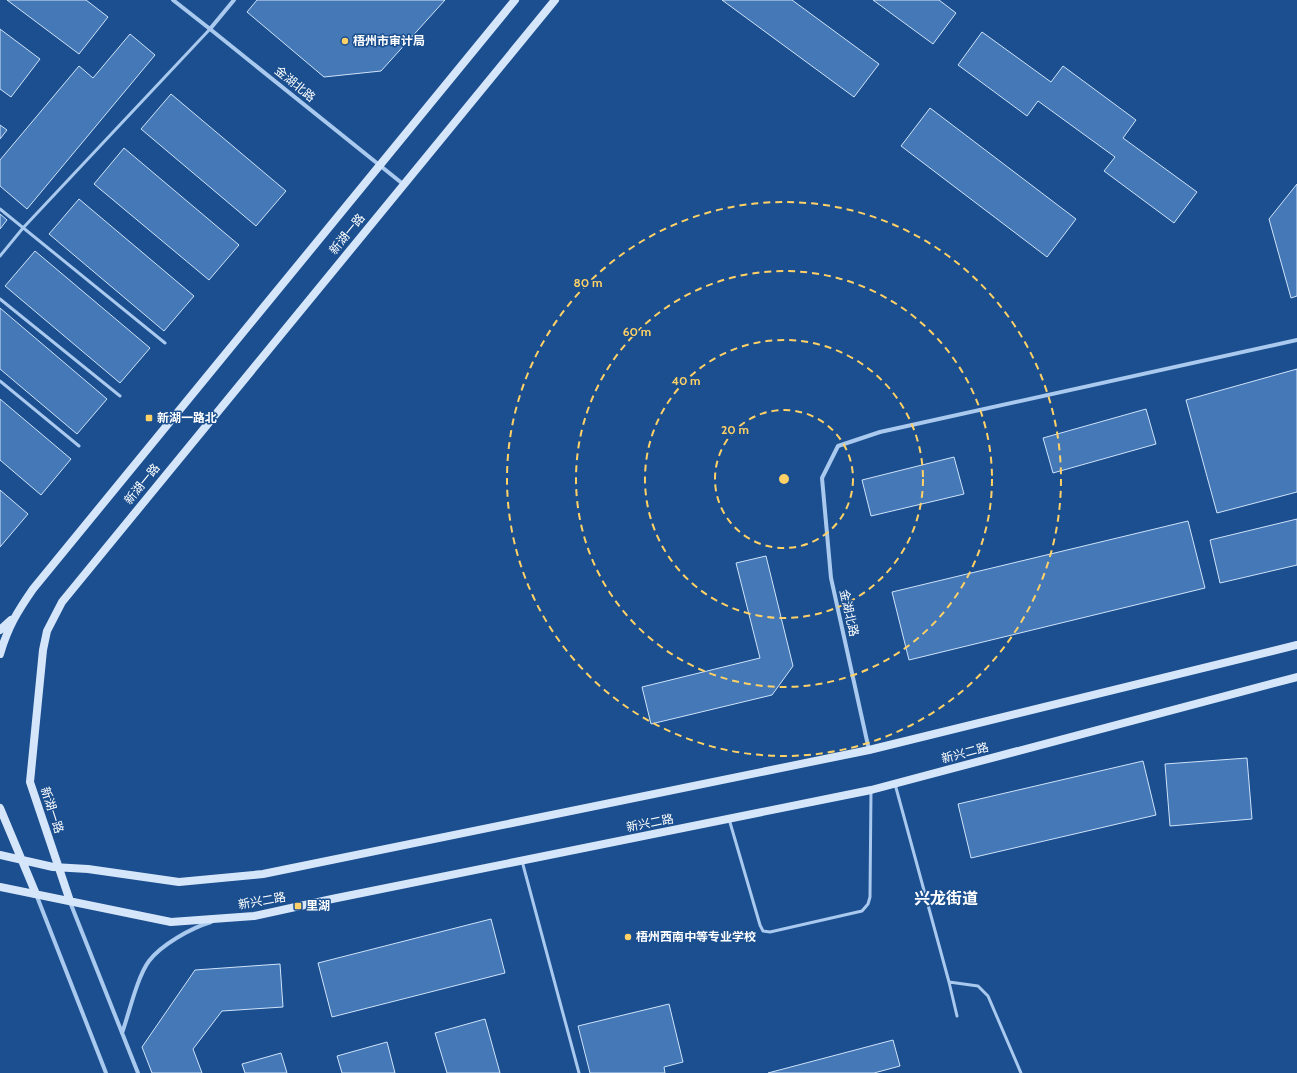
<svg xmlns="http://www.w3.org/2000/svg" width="1297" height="1073" font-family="Cabin,'Noto Sans SC',sans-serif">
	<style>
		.building { fill: #4478b7; stroke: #cfe3fa }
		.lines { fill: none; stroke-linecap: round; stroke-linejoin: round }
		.lane { stroke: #a9c9ee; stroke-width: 3 }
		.street { stroke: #a9c9ee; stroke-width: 4 }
		.secondary { stroke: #d6e6fa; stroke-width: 8 }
		.ring { fill: none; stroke: #ffd166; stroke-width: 2; stroke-dasharray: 7 5 }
		.poi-dot { fill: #ffd166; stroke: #1b4f8f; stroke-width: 1.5 }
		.labels { text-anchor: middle; stroke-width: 3; stroke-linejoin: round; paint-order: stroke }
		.poi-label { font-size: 12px; font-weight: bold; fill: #fff; stroke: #1b4f8f; text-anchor: start }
		.street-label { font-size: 12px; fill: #fff; stroke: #1b4f8f }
		.district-label { font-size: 16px; font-weight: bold; fill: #fff; stroke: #1b4f8f }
		.centre { fill: #ffd166; stroke: #1b4f8f; stroke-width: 2 }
		.ring-label { font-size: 12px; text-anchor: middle; font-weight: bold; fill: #ffd166; stroke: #1b4f8f; stroke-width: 3; stroke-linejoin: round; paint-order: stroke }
	</style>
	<rect width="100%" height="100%" fill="#1b4f8f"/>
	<path class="building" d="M7 0H86L108 17 79 54Z
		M257 0H445L381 71 324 77 247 12Z
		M722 0H792L879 64 854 97Z
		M873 0H939L956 13 933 44Z
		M0 29 40 59 11 97 0 89Z
		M982 32 1051 82 1063 66 1136 120 1123 138 1197 192 1174 223 1104 171 1115 157 1038 101 1027 116 958 65Z
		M130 34 155 55 27 209 0 186V160L79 66 93 78Z
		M171 94 286 191 256 226 141 129Z
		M930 108 1076 219 1047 257 901 146Z
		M0 125 7 130 0 139Z
		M124 148 239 245 209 280 94 184Z
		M1297 184V296L1291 298 1269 219Z
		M79 199 194 296 164 331 49 234Z
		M0 214 7 220 0 229Z
		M35 251 150 348 120 383 5 286Z
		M0 308 107 399 77 434 0 369Z
		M1297 369V492L1217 513 1186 400Z
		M0 399 71 459 41 495 0 460Z
		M1146 409 1156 444 1053 473 1043 438Z
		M954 457 964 494 871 516 862 480Z
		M0 490 28 514 0 547Z
		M1297 519V565L1220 583 1210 540Z
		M1188 521 1205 588 909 660 892 592Z
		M766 556 793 666 772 695 651 724 642 687 760 658 736 563Z
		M1247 758 1252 819 1170 826 1165 764Z
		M1143 761 1156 815 971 858 958 804Z
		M491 919 505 973 332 1017 318 963Z
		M280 964 283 1007 222 1011 193 1049 202 1073H152L142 1047 195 970Z
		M669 1004 683 1062 664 1067 665 1073H590L578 1026Z
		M485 1019 500 1073H447L435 1033Z
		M893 1040 900 1066 874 1073H768Z
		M387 1042 395 1073H342L337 1056Z
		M281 1053 287 1073H245L242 1064Z"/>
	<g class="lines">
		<path class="lane" d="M0 209 165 343
			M0 256 23 228 210 29
			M0 299 120 396
			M0 381 79 446
			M895 784 949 982 978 986 988 996 1021 1073
			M729 819 760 925 763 931 770 932 862 911 868 904 870 897 871 790
			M522 861 579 1073
			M949 982 957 1016"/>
		<path class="street" d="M173 0 210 29 403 184
			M210 29 234 0
			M869 750 831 578 822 478 838 446 880 432 1297 340
			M36 894 106 1073
			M70 902 138 1073
			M122 1033C129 1014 137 977 149 961 161 945 191 928 211 922"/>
		<path class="secondary" d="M0 630 11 620
			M0 654C8 627 17 612 33 589L515 0
			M0 808 36 894
			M0 855 53 867 88 869 179 882 263 874 869 750 1297 645
			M0 887 171 922 254 916 332 899 871 790 1297 677
			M70 901 30 782 43 650 47 631 62 602 555 0"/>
	</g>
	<g class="ring">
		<circle cx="784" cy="479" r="69"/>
		<circle cx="784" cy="479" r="139"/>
		<circle cx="784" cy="479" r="208"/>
		<circle cx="784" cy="479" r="277"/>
	</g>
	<g class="poi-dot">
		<circle cx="345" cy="41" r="4"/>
		<rect x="145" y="414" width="8" height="8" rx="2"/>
		<rect x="294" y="902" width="8" height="8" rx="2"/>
		<circle cx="628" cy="937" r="4"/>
	</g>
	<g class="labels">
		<g class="poi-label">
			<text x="353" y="45">梧州市审计局</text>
			<text x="157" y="422">新湖一路北</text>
			<text x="306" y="910">里湖</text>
			<text x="636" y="941">梧州西南中等专业学校</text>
		</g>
		<g class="street-label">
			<text transform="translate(295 84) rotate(39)" y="4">金湖北路</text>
			<text transform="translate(347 234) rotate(-51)" y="4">新湖一路</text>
			<text transform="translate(142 484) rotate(-51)" y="4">新湖一路</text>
			<text transform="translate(849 613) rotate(77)" y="4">金湖北路</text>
			<text transform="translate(965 753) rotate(-15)" y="4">新兴二路</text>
			<text transform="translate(52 810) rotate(72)" y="4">新湖一路</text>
			<text transform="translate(650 823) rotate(-11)" y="4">新兴二路</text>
			<text transform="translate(262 901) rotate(-10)" y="4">新兴二路</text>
		</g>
		<g class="district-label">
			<text x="946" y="904">兴龙街道</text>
		</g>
	</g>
	<circle cx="784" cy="479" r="6" class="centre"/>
	<g class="ring-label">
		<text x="588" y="287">80 m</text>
		<text x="637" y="336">60 m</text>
		<text x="686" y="385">40 m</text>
		<text x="735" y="434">20 m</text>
	</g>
</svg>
